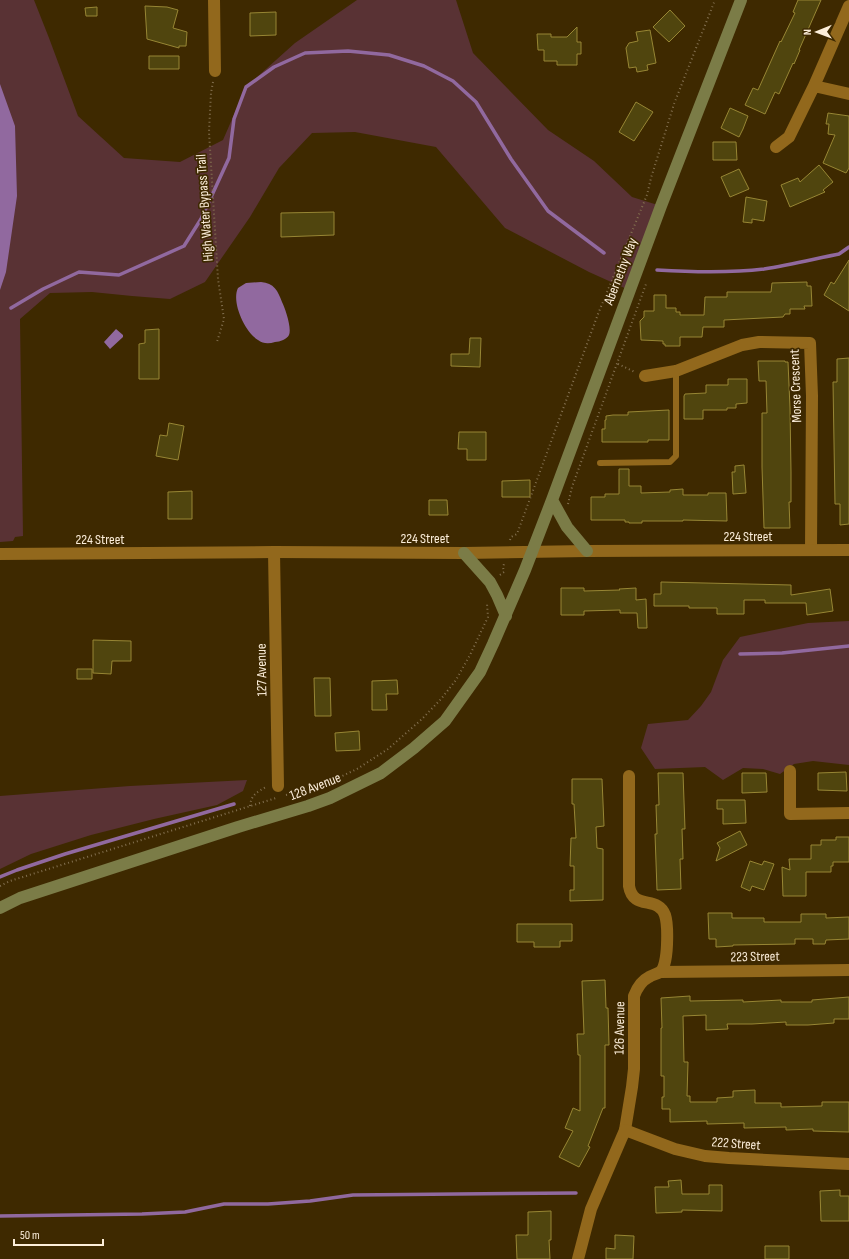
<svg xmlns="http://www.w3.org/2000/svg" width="849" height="1259" font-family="'Sofia Sans Condensed',sans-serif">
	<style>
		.green { fill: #593234 }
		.water { fill: #91699f }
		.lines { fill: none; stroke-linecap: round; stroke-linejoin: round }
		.stream { stroke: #91699f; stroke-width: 3.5 }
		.building { fill: #50450e; stroke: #978634 }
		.path { stroke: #83704f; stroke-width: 2; stroke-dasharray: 1 3; stroke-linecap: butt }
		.service { stroke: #92681c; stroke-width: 6 }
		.minor { stroke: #92681c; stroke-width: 12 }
		.tertiary { stroke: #92681c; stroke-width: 12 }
		.secondary { stroke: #7b7c47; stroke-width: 12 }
		.labels { text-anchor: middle; stroke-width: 3.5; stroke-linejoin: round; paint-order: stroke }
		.street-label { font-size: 14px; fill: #fceeda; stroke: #3e2900 }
	</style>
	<rect width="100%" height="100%" fill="#3e2900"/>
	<path class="green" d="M0 0H34L49 38 78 116 124 158 180 162 223 140 246 87 295 43 357 0H456L473 53 548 130 594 161 632 197 661 206 629 290 589 272 505 228 436 147 355 132 312 133 279 168 250 217 205 282 170 299 132 296 92 292 50 293 20 319 23 536 15 537 13 541 0 542Z
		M849 621V765L813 761 794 764 780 774 763 769 743 768 723 780 705 767 655 769 641 748 648 724 688 720 701 706 711 692 723 660 740 637 808 623Z
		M247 780 243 791 217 805 154 819 91 835 31 854 0 869V796L130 786Z"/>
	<path class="water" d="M0 84 15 126 17 196 6 272 0 290Z
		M261 282C274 283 278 291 282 302 285 308 292 328 289 335 287 339 280 342 275 342 269 344 263 344 258 340 245 332 231 302 238 288L246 283Z
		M116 329 123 335V337L110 349 104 342Z"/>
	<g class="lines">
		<path class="stream" d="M657 270C690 272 731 273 764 269 789 265 814 259 839 254L849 247
			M11 308 43 289 79 272 119 275 184 246 201 219 229 158 234 119 246 87 274 67 305 53 348 51 389 55 424 66 453 81 476 102 511 159 548 211 604 253
			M740 654 782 653 849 646
			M0 877 17 870 65 854 234 804
			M0 1216 142 1214 185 1212 224 1204H268L310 1201 353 1195 576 1193"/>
	</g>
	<path class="building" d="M798 0H821L799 50H800L794 64 793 63 779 94 775 92 765 114 745 105 753 88 758 90 780 41 781 42 795 13 793 12Z
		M145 6 167 7 178 10 173 28 187 32 186 46H179V48L147 39Z
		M97 7V16H86L85 8Z
		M670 10 685 26 669 42 653 27Z
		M276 12V35L250 36V13Z
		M577 27V42H581V54H577V65H557V61H544V50H538L537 34H551V37H567Z
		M650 30 656 63 647 65 648 70 637 72 636 67 629 68 626 48 629 43 638 41 636 32Z
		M149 56H179V69H149Z
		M636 102 653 112 634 141 619 132Z
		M730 108 748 116 743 129 739 137 721 128Z
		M828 113 849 116V168L846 173 823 163 835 135 828 134 829 124H826Z
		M713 142H736L737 160H713Z
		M819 165 833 182 823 190 825 192 790 207 781 185 798 178 800 182Z
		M739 169 749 189 730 197 721 177Z
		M746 197 767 201 764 221 752 219V223L743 222Z
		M334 212V235L281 237V213Z
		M849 260V311L824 295 831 282 834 284Z
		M807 282V286H811L812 306H804L805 309H790V314H785L783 317 724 320V327H703L702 337H680V346H665V344H663V341L641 340 640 321 644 317V311H654V295H666V308H676V312H680V315H704L705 297H727V292H771L772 283Z
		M159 329V379H139V344L145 343V330Z
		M470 338H481L480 367 451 366V354H469Z
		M849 358V524L840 525V504H835L833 382H837V359Z
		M758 361H785V362H788L790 408 791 472V502H789L790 528H764L762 467V413H767L766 381H759Z
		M728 379H747V403L736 404V408H727V410H703V419H684V396L685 394 706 393V385H728Z
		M669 410V440H648V442H602V429H605V420H606V416L613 415H628V412Z
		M169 423 184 426 178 460 156 456 160 435 167 436Z
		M459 432H486V460H467V449H458Z
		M744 465 746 493 733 494 732 472H735V466Z
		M619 469H629V486H641V493L670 492V490L683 489V495H708V493H726L727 521 683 520V521H642V523H629V522H625V520H591V497H605V494H619Z
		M530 480V497H502V481Z
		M192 491V519H168V492Z
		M429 500H447L448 515H429Z
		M661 582 791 585V595L830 589 833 611 807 615 806 603H765V600H744V614H717V608H689V606H654V594H661Z
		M561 588H584V591L620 590 619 589 636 588V600L646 599 647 628H638L637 613H620V610L584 611V615H561Z
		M93 640 131 641V661H112L111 674 93 673Z
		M77 669H92V679H77Z
		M314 678H330L331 716H315Z
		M397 680 398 694H386L387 710H372V681Z
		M359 731 360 750 336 751 335 733Z
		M846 772 847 791 818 790V773Z
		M658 773H683L685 829H682L683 859H680L681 889 657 890 655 834H657L656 805H659Z
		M742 773H766L767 792 742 793Z
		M572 779H602L604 826 596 827 597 848 603 849V900L570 901V890H574V866H570L571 838H576L574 804H572Z
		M717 800H745L746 823 723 824V809H717Z
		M740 831 747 845 716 861 720 848 717 843Z
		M836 837H849V862H833V866H831V872H806V896H783L782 867 790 870 789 859H811V845H821V840H836Z
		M750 861 762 865 764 861 774 864 764 890 752 886 750 891 741 887Z
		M708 913H732V918H764V922H801V914H826V918L849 917V939L826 940 825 944H813V939H795V944L733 945V946L716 947V939H709Z
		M517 924H572V941H560V947H534V942H517Z
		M605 980 606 1008H608L609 1045H605V1108H603L588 1146 590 1147 579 1167 559 1157 573 1131 565 1128 573 1108 580 1111V1055H578L577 1034H584L582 981Z
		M690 996V1001L743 1000V1002L781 1000V1002H812V1000L849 997V1019H834V1023L808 1025H786V1022L752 1024H727L728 1029 706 1030V1015L683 1016 684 1062H688L687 1096H690V1102H717V1098L733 1097V1091L755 1090V1103H781V1107L822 1106V1102H849V1132L813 1131V1129L786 1130V1127L744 1128V1123L707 1124V1121L670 1122V1109H662V1097H664V1076H661V1028H662L661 998Z
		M681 1180 682 1194H709V1185H722V1211L682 1210V1212L656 1213 655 1187H669L668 1181Z
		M840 1190V1196H849V1221H821L820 1191Z
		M551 1211V1240H549L550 1259H517L516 1235H528V1212Z
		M615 1235 634 1236 633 1259H606V1248L615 1249Z
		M765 1246H789V1259H765Z"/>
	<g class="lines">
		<path class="path" d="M213 82 211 93 209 132 218 279 224 319 217 342
			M618 364 635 372
			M568 504 572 487 646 284
			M510 540 511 537 517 534 598 314 647 195 651 178 674 104 715 0
			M500 575 504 572 503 567 504 564
			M286 795 319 787 357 769 388 749 422 719 441 699 456 680 470 655 488 617 487 604
			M250 806C251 795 257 792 266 787
			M0 886 10 881 276 798"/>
		<path class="service" d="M600 463 670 462 676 456V371"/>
		<path class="minor" d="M214 0 215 71
			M814 86 849 94
			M776 147 789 137 814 86 849 6
			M645 376 676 371 742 345 759 342 810 343 812 396 811 550
			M274 552 278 786
			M790 771V814L849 813
			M660 972 849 970
			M625 1130 632 1087 634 1069V996C637 988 641 981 649 977 652 975 657 974 660 972 669 966 668 924 665 915 658 895 633 911 629 886V776"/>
		<path class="tertiary" d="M0 554 274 552 464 553 587 551 849 550
			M578 1259 591 1209 625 1130 675 1149 705 1156 729 1158 849 1164"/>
		<path class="secondary" d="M552 500 567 527 587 551
			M464 553 490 582 497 595 506 616
			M0 908 20 898 238 827 308 806 330 798 381 773 414 748 445 721 480 672 493 644 525 570 552 500 661 206 741 0"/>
	</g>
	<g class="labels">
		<g class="street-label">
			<text transform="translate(204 208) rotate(-94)" y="5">High Water Bypass Trail</text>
			<text transform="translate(620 271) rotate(-69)" y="5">Abernethy Way</text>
			<text transform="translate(795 386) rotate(-92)" y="5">Morse Crescent</text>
			<text x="748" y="541">224 Street</text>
			<text x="425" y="543">224 Street</text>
			<text x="100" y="544">224 Street</text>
			<text transform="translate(261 670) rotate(-91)" y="5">127 Avenue</text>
			<text transform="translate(315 786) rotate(-21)" y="5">128 Avenue</text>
			<text transform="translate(755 956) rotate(-1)" y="5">223 Street</text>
			<text transform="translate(619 1028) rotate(-89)" y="5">126 Avenue</text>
			<text transform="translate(736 1143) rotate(4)" y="5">222 Street</text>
		</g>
	</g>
	<g transform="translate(817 32) rotate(269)" stroke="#3e2900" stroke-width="3" paint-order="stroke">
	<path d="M0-3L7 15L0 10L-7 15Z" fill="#fceeda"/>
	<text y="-6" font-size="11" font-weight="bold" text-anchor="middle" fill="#fceeda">N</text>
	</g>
	<path d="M14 1239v6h89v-6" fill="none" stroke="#fceeda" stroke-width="2"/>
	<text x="20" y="1239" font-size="12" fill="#fceeda" stroke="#3e2900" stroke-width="3" paint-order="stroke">50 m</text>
</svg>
